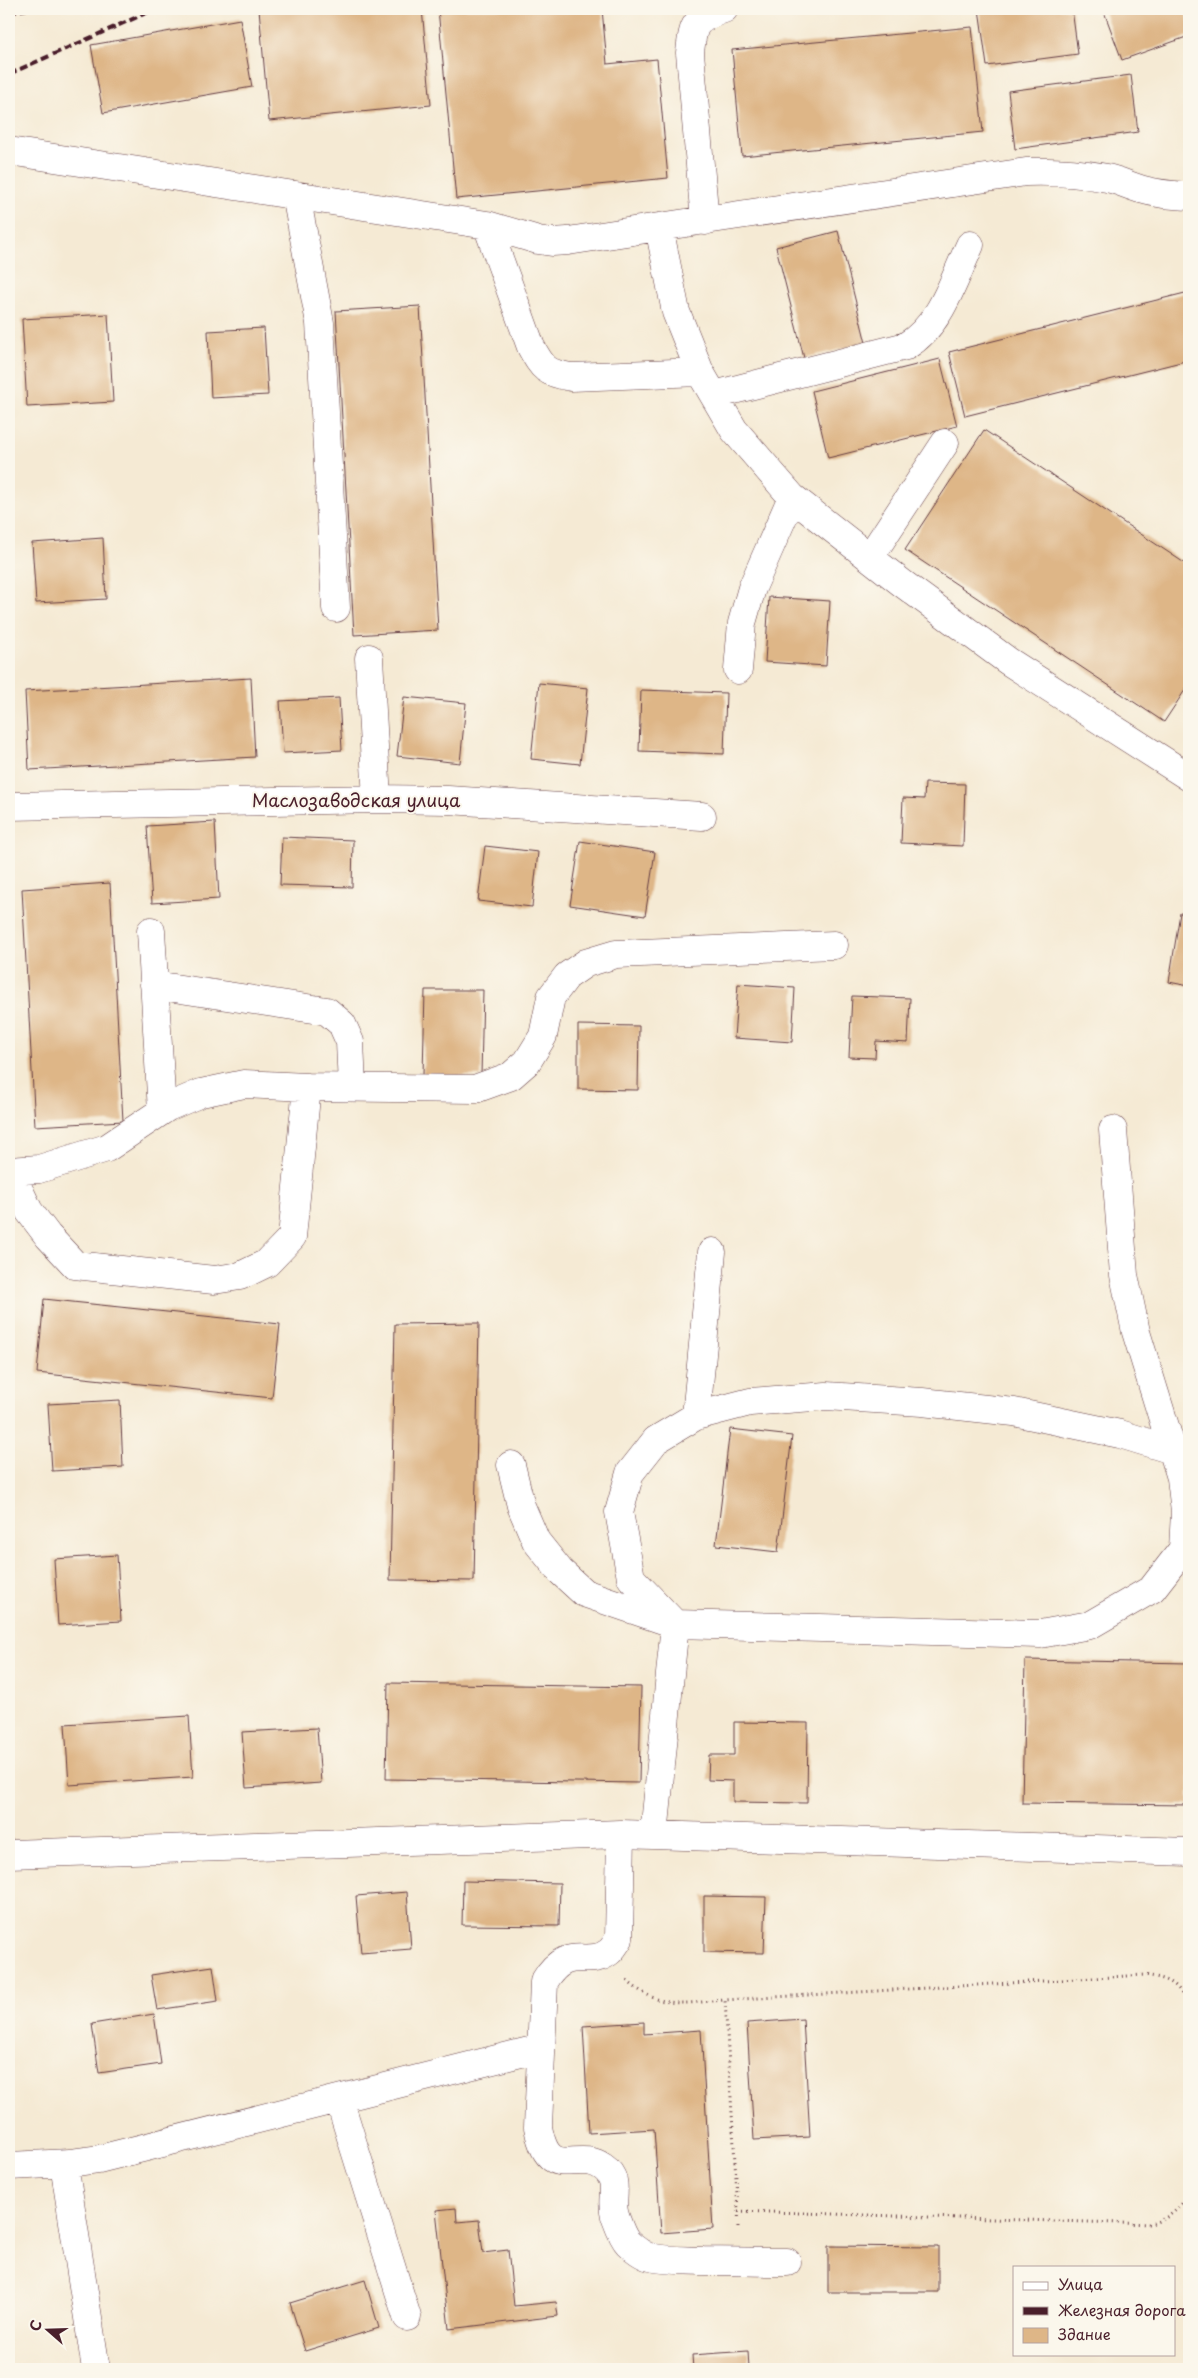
<svg xmlns="http://www.w3.org/2000/svg" width="1198" height="2378" font-family="'Playpen Sans',sans-serif">
	<style>
		.building { fill: #deb687 }
		.lines { fill: none; stroke-linecap: round; stroke-linejoin: round }
		.minor-casing { stroke: #643d44; stroke-width: 29 }
		.path { stroke: #643d44; stroke-width: 3; stroke-dasharray: 1 4; stroke-linecap: butt }
		.minor { stroke: #fff; stroke-width: 28 }
		.rail { stroke: #4a1f2b; stroke-width: 4; stroke-dasharray: 8 4; stroke-linecap: butt }
		.labels { text-anchor: middle; stroke-width: 4; stroke-linejoin: round; paint-order: stroke }
		.street-label { font-size: 18px; fill: #4a1f2b; stroke: #fbf7ec }
	</style>
	<rect width="100%" height="100%" fill="#fbf7ec"/>
	<filter id="ink" filterUnits="userSpaceOnUse"><feTurbulence type="fractalNoise" baseFrequency=".02" numOctaves="2"/><feDisplacementMap in="SourceGraphic" scale="10" xChannelSelector="R" yChannelSelector="G"/><feConvolveMatrix kernelMatrix="1 2 1 2 8 2 1 2 1" color-interpolation-filters="sRGB"/></filter>
	<filter id="wash" filterUnits="userSpaceOnUse"><feTurbulence type="fractalNoise" baseFrequency=".0096" numOctaves="4" result="noise"/><feDisplacementMap in="SourceGraphic" scale="20" xChannelSelector="R" yChannelSelector="G"/><feGaussianBlur stdDeviation="1.12" result="paint"/><feColorMatrix in="noise" values="0 0 0 0 0 0 0 0 0 0 0 0 0 0 0 0 0 1.4 0 .05"/><feComposite in="paint" operator="in"/></filter>
	<g filter="url(#wash)">
		<rect width="100%" height="100%" fill="#f5ead4"/>
		<g id="blocks">
			<path class="building" d="M259 9H422L431 105 269 121Z
				M438 9H602L607 64 657 59 668 178 456 199Z
				M979 9H1072L1078 54 987 66Z
				M1103 9H1184L1189 22V36L1122 60Z
				M240 19 252 87 103 113 91 45Z
				M972 27 983 132 742 156 732 50Z
				M1131 75 1138 132 1015 149 1008 91Z
				M838 231 866 343 804 358 776 247Z
				M1189 292V360L965 416 949 352Z
				M420 306 438 630 354 635 336 311Z
				M108 314 113 402 27 407 22 319Z
				M264 328 268 395 211 398 208 331Z
				M940 359 957 426 828 458 812 391Z
				M984 430 1189 566V684L1164 722 905 550Z
				M103 538 106 599 36 603 32 543Z
				M769 597 830 601 826 666 765 662Z
				M251 678 255 757 29 770 25 691Z
				M539 683 588 688 580 764 531 759Z
				M641 690 726 693 724 754 639 751Z
				M404 697 466 703 460 763 397 756Z
				M339 698 342 750 283 753 280 701Z
				M925 783 965 784 963 846 901 843 903 798 924 799Z
				M215 822 219 899 152 903 147 826Z
				M282 837 353 840 352 887 280 885Z
				M580 841 655 852 645 916 570 905Z
				M485 846 538 852 532 907 478 901Z
				M110 883 123 1121 35 1126 22 889Z
				M1180 913 1189 914V986L1169 982Z
				M738 984 795 988 792 1042 734 1038Z
				M425 990H483L481 1076 423 1075Z
				M852 996 910 998 908 1043 876 1041 875 1058 849 1057Z
				M578 1025 639 1026 638 1090 578 1089Z
				M44 1299 280 1324 272 1398 37 1373Z
				M479 1323 474 1581 390 1580 395 1324Z
				M120 1400 123 1467 52 1471 48 1404Z
				M730 1429 792 1436 778 1552 716 1545Z
				M117 1555 121 1621 58 1625 54 1559Z
				M1025 1660 1189 1663V1805L1022 1803Z
				M388 1683 641 1687 639 1783 386 1779Z
				M189 1716 193 1777 69 1785 65 1724Z
				M734 1722 808 1723 807 1803 733 1802V1781L708 1780 709 1755H734Z
				M317 1728 321 1783 246 1788 242 1732Z
				M463 1881 560 1883 559 1926 462 1925Z
				M407 1892 411 1949 361 1953 356 1896Z
				M704 1896 766 1897 764 1953 704 1952Z
				M213 1966 218 2001 157 2010 151 1975Z
				M154 2014 161 2064 99 2073 92 2024Z
				M803 2019 810 2137 754 2140 747 2023Z
				M644 2022V2034L701 2030 713 2229 661 2233 654 2129 589 2133 583 2026Z
				M456 2208 457 2222 479 2220 483 2253 508 2250 514 2306 556 2302 558 2316 449 2329 436 2210Z
				M828 2246 938 2247V2292H828Z
				M365 2280 379 2328 305 2351 290 2303Z
				M748 2351 749 2369H693L692 2355Z"/>
		</g>
	</g>
	<g filter="url(#ink)">
		<use href="#blocks" fill-opacity="0" stroke="#643d44" stroke-width="1"/>
		<g class="lines">
			<defs>
				<path id="minor" d="M9 151 487 225 538 240 552 242 568 241 659 227 676 312 700 372 734 430 792 497 902 583 1008 661 1189 777
					M296 195 320 323 336 608
					M705 221 690 53C693 23 694 20 724 9
					M487 225 531 347C543 369 546 373 571 377L700 372
					M659 227 1026 172C1054 171 1080 173 1107 178 1118 180 1129 186 1140 189 1156 194 1172 195 1189 196
					M714 395 906 346C941 325 953 281 970 245
					M870 557 945 443
					M369 658 377 799
					M738 670 742 623 752 588 792 497
					M9 806 377 799 448 800 702 816
					M151 931 162 1111
					M154 985 327 1011 342 1024 350 1042 352 1087
					M9 1171 39 1169 107 1148 168 1107 201 1093 244 1084 307 1087 475 1089 511 1076 527 1062 543 1036 551 997 567 976 586 963 616 954 834 945
					M10 1171 29 1211 48 1236 75 1265 214 1280 240 1276 267 1263 292 1237 307 1087
					M696 1416 750 1402 826 1396 922 1402 1014 1412 1120 1434 1172 1450
					M511 1465 521 1506 536 1541 560 1571 584 1593 675 1624 1040 1634 1090 1625 1152 1589 1183 1549 1185 1512 1181 1478 1136 1332 1124 1275 1113 1130
					M621 1834 619 1939C616 1943 613 1949 609 1952 587 1969 567 1942 544 1982L538 2127C549 2185 576 2148 603 2167 622 2180 609 2199 615 2216 618 2224 622 2237 628 2243 633 2248 644 2256 650 2257 667 2261 686 2260 703 2261 731 2261 759 2262 787 2262
					M654 1835 675 1624 631 1578 619 1512 630 1473 656 1440 696 1416 712 1252
					M9 1854 621 1834 1189 1852
					M339 2099 407 2317
					M64 2164 96 2369
					M9 2166 70 2163 99 2159 541 2048"/>
			</defs>
			<use href="#minor" class="minor-casing"/>
			<path class="path" d="M627 1981C662 2010 682 2003 725 2000
				M738 2211 1151 2224C1170 2217 1180 2210 1189 2192
				M739 2227 725 2000 1144 1975C1171 1979 1179 1983 1189 2009"/>
			<use href="#minor" class="minor"/>
			<path class="rail" d="M9 13 27 9
				M9 74 155 9"/>
		</g>
	</g>
	<g class="labels">
		<g class="street-label">
			<text x="356" y="807">Маслозаводская улица</text>
		</g>
	</g>
	<rect width="1198" height="2378" fill="none" stroke="#fbf7ec" stroke-width="30"/>
	<rect x="1013" y="2266" width="162" height="90" fill="#fbf7ec" stroke="#b4a19f"/>
	<rect x="1023" y="2282" width="25" height="8" fill="#ffffff" stroke="#b4a19f"/>
	<text x="1058" y="2290" font-size="15" fill="#4a1f2b">Улица</text>
	<rect x="1023" y="2307" width="25" height="8" fill="#4a1f2b" stroke="#b4a19f"/>
	<text x="1058" y="2316" font-size="15" fill="#4a1f2b">Железная дорога</text>
	<rect x="1023" y="2328" width="25" height="15" fill="#deb687" stroke="#b4a19f"/>
	<text x="1058" y="2340" font-size="15" fill="#4a1f2b">Здание</text>
	<g transform="translate(48 2330) rotate(290)" stroke="#fbf7ec" stroke-width="4" paint-order="stroke">
	<path d="M0-4L9 19L0 12L-9 19Z" fill="#4a1f2b"/>
	<text y="-8" font-size="14" font-weight="bold" text-anchor="middle" fill="#4a1f2b">С</text>
	</g>
</svg>
